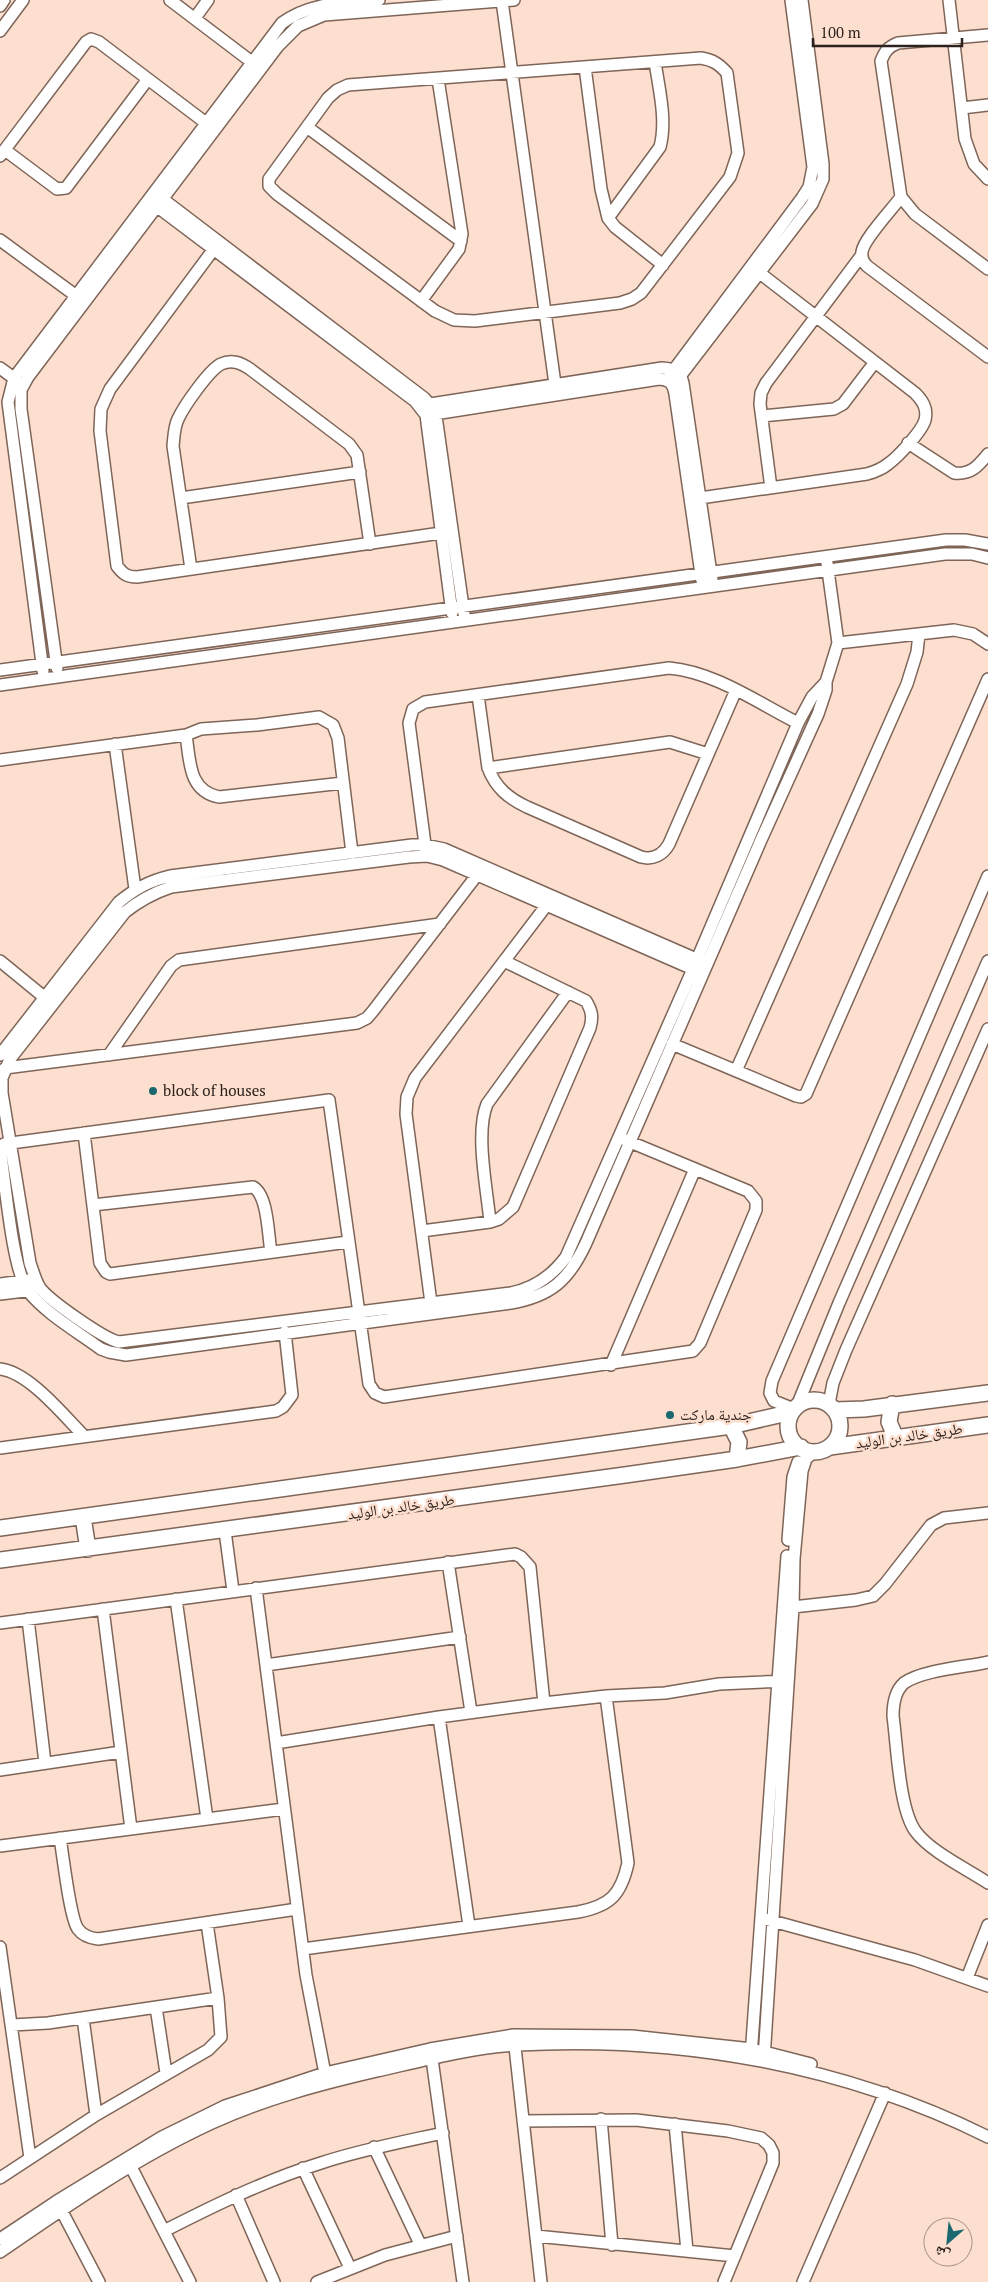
<svg xmlns="http://www.w3.org/2000/svg" width="988" height="2282" font-family="'PT Serif','Noto Naskh Arabic',serif">
	<style>
		.lines { fill: none; stroke-linecap: round; stroke-linejoin: round }
		.minor-casing { stroke: #7e6558; stroke-width: 14 }
		.tertiary-casing { stroke: #7e6558; stroke-width: 18 }
		.minor { stroke: #fff; stroke-width: 11 }
		.tertiary { stroke: #fff; stroke-width: 15 }
		.poi-dot { fill: #1c6870; stroke: #fddfd0; stroke-width: 2 }
		.labels { text-anchor: middle; stroke-width: 5; stroke-linejoin: round; paint-order: stroke }
		.poi-label { font-size: 15px; fill: #2c211c; stroke: #fddfd0; text-anchor: start }
		.street-label { font-size: 15px; fill: #2c211c; stroke: #fddfd0 }
	</style>
	<rect width="100%" height="100%" fill="#fddfd0"/>
	<g class="lines">
		<defs>
			<path id="minor" d="M170 0 257 66
				M949 0 965 139 974 164 988 179
				M502 1 555 384
				M0 6 4 0
				M195 18 208 0
				M0 31 23 0
				M988 35 898 43C888 47 885 51 881 61L901 197 915 214 988 269
				M701 58C713 60 719 64 727 73L738 153 730 177 641 293 632 299 620 303 475 321 454 320 435 311 277 194 269 186V179L328 98 337 90 348 85Z
				M585 67 601 189 608 218 615 227 663 265
				M962 108 988 105
				M307 127 461 241
				M5 150 57 189 66 188 148 79
				M0 156 86 42 91 39 99 42 206 123
				M156 194 424 398 433 408 437 423 464 614
				M901 197C893 208 863 240 862 252 861 258 863 262 867 266L988 357
				M151 202 415 401 426 415 452 613
				M608 218 660 147C667 120 659 89 655 62
				M0 240 75 295
				M219 242 110 389 101 409 100 431 117 566C123 574 127 577 137 577L441 533
				M421 301 459 249 462 234 438 79
				M0 368 19 382
				M670 375 802 198 809 187 813 167 791 0
				M678 379 812 204 823 179V164L802 0
				M424 405 662 368C675 369 680 371 683 383L712 580
				M428 415 659 379C670 380 673 383 675 394L702 581
				M762 416 834 409 843 404 875 362
				M908 443 954 473C971 475 978 466 988 454
				M771 488 760 404 761 393 766 383 861 256
				M181 498 360 472
				M700 498 867 474C874 472 882 469 888 464 898 457 922 431 925 420 928 408 922 400 915 393L752 267
				M191 569 173 446C174 437 174 427 178 419 184 406 209 370 221 364 232 359 241 363 250 369L349 444 357 455 370 544
				M838 643 954 630 973 634 988 644
				M57 668 21 409V390L28 377 278 46 298 26 324 15 514 0
				M0 670 946 540H965L988 544
				M43 671 8 402 14 378 282 23C311 2 344 3 379 0
				M826 682 838 643 827 563
				M0 685 945 554H972L988 558
				M478 695 488 768C496 788 508 798 527 807L641 857C653 860 663 855 669 844L736 690
				M186 735C190 760 188 791 219 797L343 783
				M115 744 135 889
				M0 760 186 735 201 729 257 725 319 717 333 725 338 738 352 853
				M488 768 670 742 708 754
				M426 852 409 723 413 709 425 702 669 668C715 672 758 703 798 723
				M0 961 44 997
				M672 1044 796 1096 801 1097 806 1094 988 679
				M0 1055 119 902C135 889 149 881 170 876L412 845H425L444 849 703 962
				M109 1055 171 966 179 960 440 924
				M5 1068 357 1023 367 1018 373 1011 477 875
				M736 1071 907 684 917 652 919 634
				M84 1133 100 1263 106 1272 110 1274 348 1242
				M4 1144 329 1100 369 1384 375 1393 384 1397 693 1351 700 1343 756 1210V1201L748 1191 623 1139
				M0 1148C5 1179 12 1269 28 1291 45 1313 78 1332 101 1349L109 1352 126 1355 511 1303C551 1296 569 1280 586 1243L761 840 818 714 826 690V682L812 697 798 723 693 969 566 1257C552 1276 535 1288 511 1293L119 1342C104 1339 50 1301 40 1288 35 1280 33 1271 30 1263L2 1093V1078L10 1059 125 912C140 900 153 893 171 887L409 857 427 856 443 860 693 969 702 974
				M93 1205 253 1187C268 1195 268 1235 271 1252
				M490 1222C487 1189 475 1133 487 1104L568 992
				M422 1231 490 1222 499 1219 513 1207 590 1028C593 1017 592 1011 586 1001L504 961
				M0 1284 29 1280
				M0 1294 33 1290
				M431 1303 406 1114 407 1097 415 1078 546 906
				M611 1365 695 1169
				M0 1369C29 1372 64 1416 84 1436
				M829 1404 833 1383 846 1350 988 1029
				M797 1406 839 1303 988 961
				M794 1409 774 1401 770 1393 772 1381 988 876
				M0 1448 276 1411 283 1407 292 1395 285 1332
				M225 1531 233 1591
				M788 1540 793 1477 798 1462
				M448 1562 471 1712
				M256 1588 306 1975 326 2079
				M176 1599 207 1819
				M793 1607 856 1600 873 1596 885 1584 931 1525 944 1518 988 1513
				M103 1609 131 1829
				M28 1619 45 1763
				M0 1623 515 1554 521 1557 530 1567 544 1703
				M988 1662C966 1667 922 1670 904 1683 895 1691 893 1704 893 1716 897 1745 899 1810 916 1832 931 1852 967 1869 988 1883
				M266 1665 460 1637
				M439 1717 469 1926
				M276 1743 439 1717 544 1703 606 1696 665 1693 719 1684 784 1681
				M0 1770 121 1752
				M60 1838C63 1855 70 1919 78 1929 83 1936 90 1938 98 1939L297 1909
				M0 1846 284 1809
				M765 1919 915 1960 988 1986
				M0 1947 30 2158
				M303 1949 578 1912C610 1906 621 1895 628 1863L606 1696
				M967 1978 988 1925
				M156 2007 166 2073
				M83 2018 96 2115
				M12 2025 48 2023 218 1998
				M514 2038 541 2282
				M751 2056 787 1556
				M432 2059 463 2282
				M764 2059 793 1607 794 1559 802 1471 806 1459 813 1452
				M601 2119 612 2245
				M523 2121 636 2120 728 2131 761 2138 769 2145 773 2153V2163L724 2282
				M675 2124 687 2251
				M374 2147 420 2244
				M128 2161 190 2282
				M303 2168 350 2268
				M0 2178 96 2115 208 2050 221 2037 218 1998 207 1923
				M236 2195 274 2282
				M58 2204 99 2282
				M164 2231C215 2205 266 2180 321 2163 360 2150 402 2142 443 2133
				M536 2236 735 2256
				M0 2239 57 2201 162 2137 225 2106 325 2073 430 2049 513 2035 632 2036 752 2049 811 2064
				M0 2252C68 2205 136 2158 212 2123 264 2099 321 2084 377 2071 421 2061 473 2047 517 2045 679 2036 843 2065 988 2137
				M317 2282 385 2255 457 2236
				M803 2282 885 2093"/>
			<path id="tertiary" d="M788 1426a26 26 0 1 1 52 0a26 26 0 1 1-52 0Z
				M892 1404 889 1422 896 1438
				M835 1410 864 1409 988 1393
				M731 1426 739 1442 737 1459
				M830 1447 988 1425
				M83 1517 88 1549
				M0 1528 731 1426 792 1412
				M0 1560 625 1475 737 1459 801 1447"/>
		</defs>
		<use href="#minor" class="minor-casing"/>
		<use href="#tertiary" class="tertiary-casing"/>
		<use href="#minor" class="minor"/>
		<use href="#tertiary" class="tertiary"/>
	</g>
	<g class="poi-dot">
		<circle cx="153" cy="1091" r="5"/>
		<circle cx="670" cy="1415" r="5"/>
	</g>
	<g class="labels">
		<g class="poi-label">
			<text x="163" y="1096">block of houses</text>
			<text x="680" y="1420">جندية ماركت</text>
		</g>
		<g class="street-label">
			<text transform="translate(909 1436) rotate(-8)" y="5">طريق خالد بن الوليد</text>
			<text transform="translate(401 1507) rotate(-8)" y="5">طريق خالد بن الوليد</text>
		</g>
	</g>
	<g transform="translate(948 2242) rotate(207)"><circle r="24" fill="#fddfd0" stroke="#a99388"/>
	<path d="M0-4L9 19L0 12L-9 19Z" fill="#1c6870"/>
	<text y="-8" font-size="14" font-weight="bold" text-anchor="middle" fill="#2c211c">ش</text>
	</g>
	<path d="M813 38v8h149v-8" fill="none" stroke="#2c211c" stroke-width="2.5"/>
	<text x="820" y="38" font-size="15" fill="#2c211c" stroke="#fddfd0" stroke-width="4" paint-order="stroke">100 m</text>
</svg>
